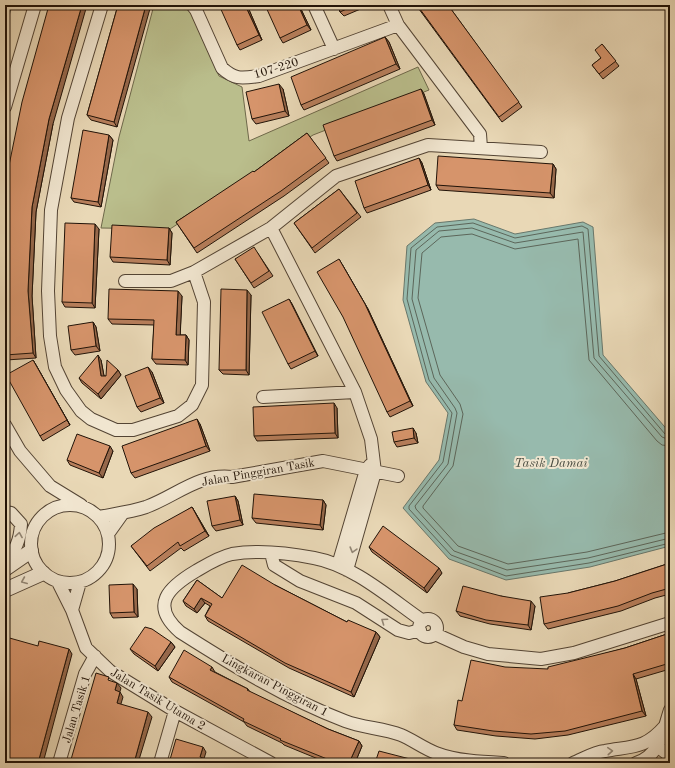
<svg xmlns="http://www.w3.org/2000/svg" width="675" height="768" font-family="'Old Standard TT',serif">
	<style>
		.green { fill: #babe8c; stroke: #6e684a }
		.water { fill: #97baad; stroke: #68776b }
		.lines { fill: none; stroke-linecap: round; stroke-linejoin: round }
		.shore { stroke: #5c665a; stroke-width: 1 }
		.stream { stroke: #68776b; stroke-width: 3 }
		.minor-casing { stroke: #534434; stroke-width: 14 }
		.tertiary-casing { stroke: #534434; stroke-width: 16 }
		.minor { stroke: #f1e6d0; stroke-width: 12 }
		.tertiary { stroke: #f1e6d0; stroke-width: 14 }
		.wall { fill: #b87f5c; stroke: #211308 }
		.shaded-wall { fill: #96684b; stroke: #211308 }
		.building { fill: #d6946b; stroke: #211308 }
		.oneway { stroke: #938776 }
		.labels { text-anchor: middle; stroke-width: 4; stroke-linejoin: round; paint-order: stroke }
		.street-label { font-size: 12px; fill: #211308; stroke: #f1e6d0 }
		.water-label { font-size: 13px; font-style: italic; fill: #4a4d42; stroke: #f1e6d0 }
	</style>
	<rect width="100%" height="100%" fill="#e9d8b6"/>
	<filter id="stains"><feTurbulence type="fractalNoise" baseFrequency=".005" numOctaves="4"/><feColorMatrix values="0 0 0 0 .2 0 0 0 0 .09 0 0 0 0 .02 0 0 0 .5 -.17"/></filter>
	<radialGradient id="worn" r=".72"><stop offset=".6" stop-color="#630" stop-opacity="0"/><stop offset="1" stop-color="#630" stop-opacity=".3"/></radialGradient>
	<path class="green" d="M154 5H182L191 12 219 76 242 87 249 141 418 67 429 90 313 135 170 229 101 228 119 137Z"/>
	<path class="water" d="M474 219 515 234 583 222 593 227 603 355 670 433V546L590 567 506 580 449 559 403 508 439 460 448 413 426 382 403 300 407 246 435 223Z"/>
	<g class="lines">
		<path class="shore" d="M670 435 665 434 599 356 588 229 582 226 515 238 473 223 437 227 411 248 407 299 429 380 452 413 443 462 409 506V509L451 555 506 576 589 563 670 543
			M670 440 662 437 594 358 583 232 515 243 472 228 439 231 416 250 412 299 434 378 455 408 457 413 448 464 415 506 416 509 454 551 507 570 588 558 670 538
			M670 446 662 445 657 441 589 360 578 239 515 249 472 234 441 237 422 253 418 298 440 375 460 404 463 414 453 466 423 506V508L458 546 508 564 587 552 670 532"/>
		<path class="stream" d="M5 26 11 5"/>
		<defs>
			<path id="minor" d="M102 5 68 118 51 210 48 291 50 336 55 367 66 390 81 411 91 419 116 430H133L178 416 192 405 202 385 204 302 194 272
				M192 5 196 10 222 68C235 80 242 78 259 76L398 25
				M314 5 334 49
				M389 5 398 25 480 134 481 148
				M5 107 35 5
				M271 228 355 392 371 439 375 472 347 570
				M125 281H171L194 272 271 228 336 176 428 145 541 152
				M263 397 355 392
				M5 425 20 451 50 486 81 505
				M31 544a39 39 0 1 1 78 0a39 39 0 1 1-78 0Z
				M5 512 11 513 21 524C20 540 16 550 5 562
				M98 517C114 514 131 512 146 507 176 496 199 473 232 477L323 461 398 476
				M108 534 123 513
				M271 553 274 565 300 581 356 603 398 630 409 633 420 630
				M338 565 366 470 370 465
				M58 582 72 610 86 648 110 671 175 711 271 763
				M72 610 80 582
				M419 628a9 9 0 1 1 18 0a9 9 0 1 1-18 0Z
				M423 621C391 599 353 565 314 558 288 553 257 550 232 554 219 557 208 564 196 571 169 587 149 605 180 632 232 665 287 699 345 721 363 728 383 728 401 735 413 740 423 748 436 753 457 761 482 762 504 763
				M435 634 464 647 488 654 541 659 574 653 670 623
				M657 746 670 756
				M59 763 85 674 95 656
				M160 763 175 711
				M573 763C583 759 594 752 605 751 633 746 645 749 665 726
				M636 763C660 756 663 731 670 710"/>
			<path id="tertiary" d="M5 569 31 551
				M5 590 43 573"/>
		</defs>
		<use href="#minor" class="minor-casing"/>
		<use href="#tertiary" class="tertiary-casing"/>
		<use href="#minor" class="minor"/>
		<use href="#tertiary" class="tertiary"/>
	</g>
	<path class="wall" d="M118 5 117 127 91 120 87 115Z
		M247 5 262 40 240 50 237 45Z
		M299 5 311 30 283 43 280 38Z
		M338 5H370L344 16 340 12Z
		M416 5H448L522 107 502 122Z
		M385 37 389 42 400 69 304 110 301 105Z
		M602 44 619 66 603 79 592 65 601 58Z
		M283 89 289 116 256 124 252 119Z
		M421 89 424 94 435 125 337 161 334 156Z
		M53 124 36 212 32 296 36 358 6 360 5 359V185Z
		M307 133 329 163 284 196 197 253 176 222 254 172Z
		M109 135 113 140 101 207 74 202 71 198Z
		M419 158 422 163 431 190 367 213 364 208Z
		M553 164 556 169 554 198 439 190 436 185Z
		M339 189 361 217 315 253 294 223Z
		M169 228 172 233 170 265 113 262 110 257Z
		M99 229 95 308 65 307 62 302Z
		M257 252 273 276 254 288 235 259Z
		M342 264 368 309 413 406 390 417 387 412Z
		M251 295 249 375 223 374 219 370Z
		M182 296 180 335H186L189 340 188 365 156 364 152 359 154 325 112 324 108 319Z
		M289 299 292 304 318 356 291 369 288 364Z
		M93 322 96 327 100 351 75 355 71 350Z
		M33 360 36 365 70 425 43 441 40 436Z
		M101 360 104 376H106L118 370 121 375 101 399 82 383 79 378Z
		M152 372 164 403 141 412 137 407Z
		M337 408 338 438 257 441 254 436Z
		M200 424 210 451 135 478 131 473Z
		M416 433 418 443 397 447 394 442Z
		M113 451 103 478 70 465 67 460Z
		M235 496 238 501 243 525 216 531 212 526Z
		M323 500 326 505 323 530 256 523 252 518Z
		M192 507 209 536 184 551 181 548 150 571 131 546Z
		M369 547 442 573 427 593 372 552Z
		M670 563V594L655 598 621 611 548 629 544 624 568 593 615 581Z
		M197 580 222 598 275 585 347 622 376 632 380 637 354 697 289 668 208 621 205 616 210 606 205 603 197 613 186 606 183 601Z
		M137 589 138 617 113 618 110 613Z
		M501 596 535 606 531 630 490 624 460 616 456 611Z
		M670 633V669L636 679 646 716 568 735 535 739 496 736 457 730 454 725 462 701 548 669 625 648Z
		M171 642 175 647 158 671 134 654 130 649Z
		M215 672 248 689 250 692 328 729 359 741 362 746 355 763H328L284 745 282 743 247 726 244 722 172 682 169 677Z"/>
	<path class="shaded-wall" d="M82 5H87L53 124 36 212 32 296 36 358 33 353 28 291 32 207 49 119Z
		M146 5H151L117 127 114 122Z
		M245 5H247L262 40 259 35Z
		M298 5H299L311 30 307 25Z
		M385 37 389 42 400 69 396 64Z
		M279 84 283 89 289 116 285 111Z
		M421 89 424 94 435 125 432 120Z
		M109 135 113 140 101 207 98 202Z
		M419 158 422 163 431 190 428 185Z
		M553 164 556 169 554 198 550 193Z
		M95 224 99 229 95 308 92 303Z
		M169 228 172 233 170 265 167 260Z
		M339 259 368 309 413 406 410 401Z
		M247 290 251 295 249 375 246 370Z
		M178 291 182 296 180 340 176 335Z
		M289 299 292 304 318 356 315 351Z
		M93 322 96 327 100 351 96 346Z
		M186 335 189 340 188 365 185 360Z
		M98 355 101 360 105 381 101 376Z
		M33 360 36 365 70 425 67 420Z
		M148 367 152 372 164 403 160 398Z
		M118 370 121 375 101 399 98 394Z
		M334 403 337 408 338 438 335 433Z
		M197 419 200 424 210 451 206 446Z
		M413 428 416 433 418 443 414 438Z
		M110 446 113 451 103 478 99 473Z
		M235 496 238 501 243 525 240 520Z
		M323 500 326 505 323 530 320 525Z
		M192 507 195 512 209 536 205 531Z
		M439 568 442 573 427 593 424 588Z
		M133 584 137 589 138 617 134 612Z
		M201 598 205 603 197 613 194 609Z
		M531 601 535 606 531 630 528 625Z
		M376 632 380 637 354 697 351 692Z
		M171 642 175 647 158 671 155 666Z
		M69 649 72 654 43 763H38Z
		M212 667 215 672 213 675 210 670Z
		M633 674 636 679 646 716 642 711Z
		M117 683 121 688 119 695 115 690Z
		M120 692 123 697 120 707 117 703Z
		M148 712 152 717 138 763H134Z
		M359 741 362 746 355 763H349Z
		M203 747 206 752 203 762 200 757Z"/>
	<path class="building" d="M49 5H82L49 119 32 207 28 291 33 353 5 355V185L22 102Z
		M118 5H146L114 122 87 115Z
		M219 5H245L259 35 237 45Z
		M265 5H298L307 25 280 38Z
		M338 5H355L340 12Z
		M417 5H448L519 102 499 117Z
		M385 37 396 64 301 105 291 77Z
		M602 44 616 61 599 74 592 65 601 58 595 50Z
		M279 84 285 111 252 119 246 92Z
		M421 89 432 120 334 156 323 125Z
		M83 130 109 135 98 202 71 198Z
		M307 133 326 158 281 191 194 248 176 222 253 171 254 172Z
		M438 156 553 164 550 193 436 185Z
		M419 158 428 185 364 208 355 181Z
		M339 189 357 213 312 248 294 223Z
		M65 223 95 224 92 303 62 302Z
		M112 225 169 228 167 260 110 257Z
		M254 247 269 271 251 283 235 259Z
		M339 259 365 304 410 401 387 412 343 317 317 272Z
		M109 289 178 291 176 335H186L185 360 152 359 154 320 108 319Z
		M221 289 247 290 246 370H219Z
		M289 299 315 351 288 364 262 312Z
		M93 322 96 346 71 350 68 326Z
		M98 355 101 376H106L107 360 118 370 98 394 79 378Z
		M33 360 67 420 40 436 6 375Z
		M148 367 160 398 137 407 125 376Z
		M334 403 335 433 254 436 253 407Z
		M197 419 206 446 131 473 122 446Z
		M413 428 414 438 394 442 392 432Z
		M77 434 110 446 99 473 67 460Z
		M254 494 323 500 320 525 252 518Z
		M235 496 240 520 212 526 207 501Z
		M192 507 205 531 180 546 178 542 147 566 131 546 154 528Z
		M383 526 439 568 424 588 369 547Z
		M670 563V588L652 593 618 606 544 624 540 597 568 593 615 581Z
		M242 565 275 585 347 622 348 620 376 632 351 692 285 663 205 616 212 604 201 598 194 609 183 601 197 580 222 598Z
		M133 584 134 612 110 613 109 585Z
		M463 586 501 596 531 601 528 625 486 620 456 611Z
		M145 627 152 629 171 642 155 666 130 649Z
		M670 633V663L633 674 642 711 565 731 531 734 493 731 454 725 458 700 462 701 471 660 505 667 548 669V667L625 648Z
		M6 637 38 646 39 641 69 649 38 763H5V640Z
		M184 650 212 667 210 670 248 689 247 690 328 729 359 741 349 763H337L280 740 281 739 243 721 244 719 169 677Z
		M96 673 109 677 108 680 117 683 115 690 120 692 117 703 148 712 134 763H70Z
		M176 739 203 747 200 757 219 763H169Z
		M379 751 410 759V761L418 763H375Z"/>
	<defs><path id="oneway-chevron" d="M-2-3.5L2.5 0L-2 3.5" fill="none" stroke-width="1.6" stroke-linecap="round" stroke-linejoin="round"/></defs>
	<g class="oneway">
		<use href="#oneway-chevron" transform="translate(19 535) rotate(-81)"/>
		<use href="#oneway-chevron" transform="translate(353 550) rotate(106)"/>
		<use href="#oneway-chevron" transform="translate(24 581) rotate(157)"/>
		<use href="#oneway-chevron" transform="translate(384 621) rotate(-145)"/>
		<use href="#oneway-chevron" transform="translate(610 751) rotate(-4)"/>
	</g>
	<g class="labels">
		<g class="street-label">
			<text transform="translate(276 68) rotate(-17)" y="4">107-220</text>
			<text transform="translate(258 472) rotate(-10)" y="4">Jalan Pinggiran Tasik</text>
			<text transform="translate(275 685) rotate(28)" y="4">Lingkaran Pinggiran 1</text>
			<text transform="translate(158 699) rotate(31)" y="4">Jalan Tasik Utama 2</text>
			<text transform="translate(76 709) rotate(-73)" y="4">Jalan Tasik 1</text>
		</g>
		<g class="water-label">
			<text x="551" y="467">Tasik Damai</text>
		</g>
	</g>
	<rect width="675" height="768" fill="none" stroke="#e9d8b6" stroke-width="20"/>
	<rect x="6" y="6" width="663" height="756" fill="none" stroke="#211308" stroke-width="2"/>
	<rect x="10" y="10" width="655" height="748" fill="none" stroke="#211308"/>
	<rect width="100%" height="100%" filter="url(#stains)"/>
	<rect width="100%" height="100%" fill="url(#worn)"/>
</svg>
